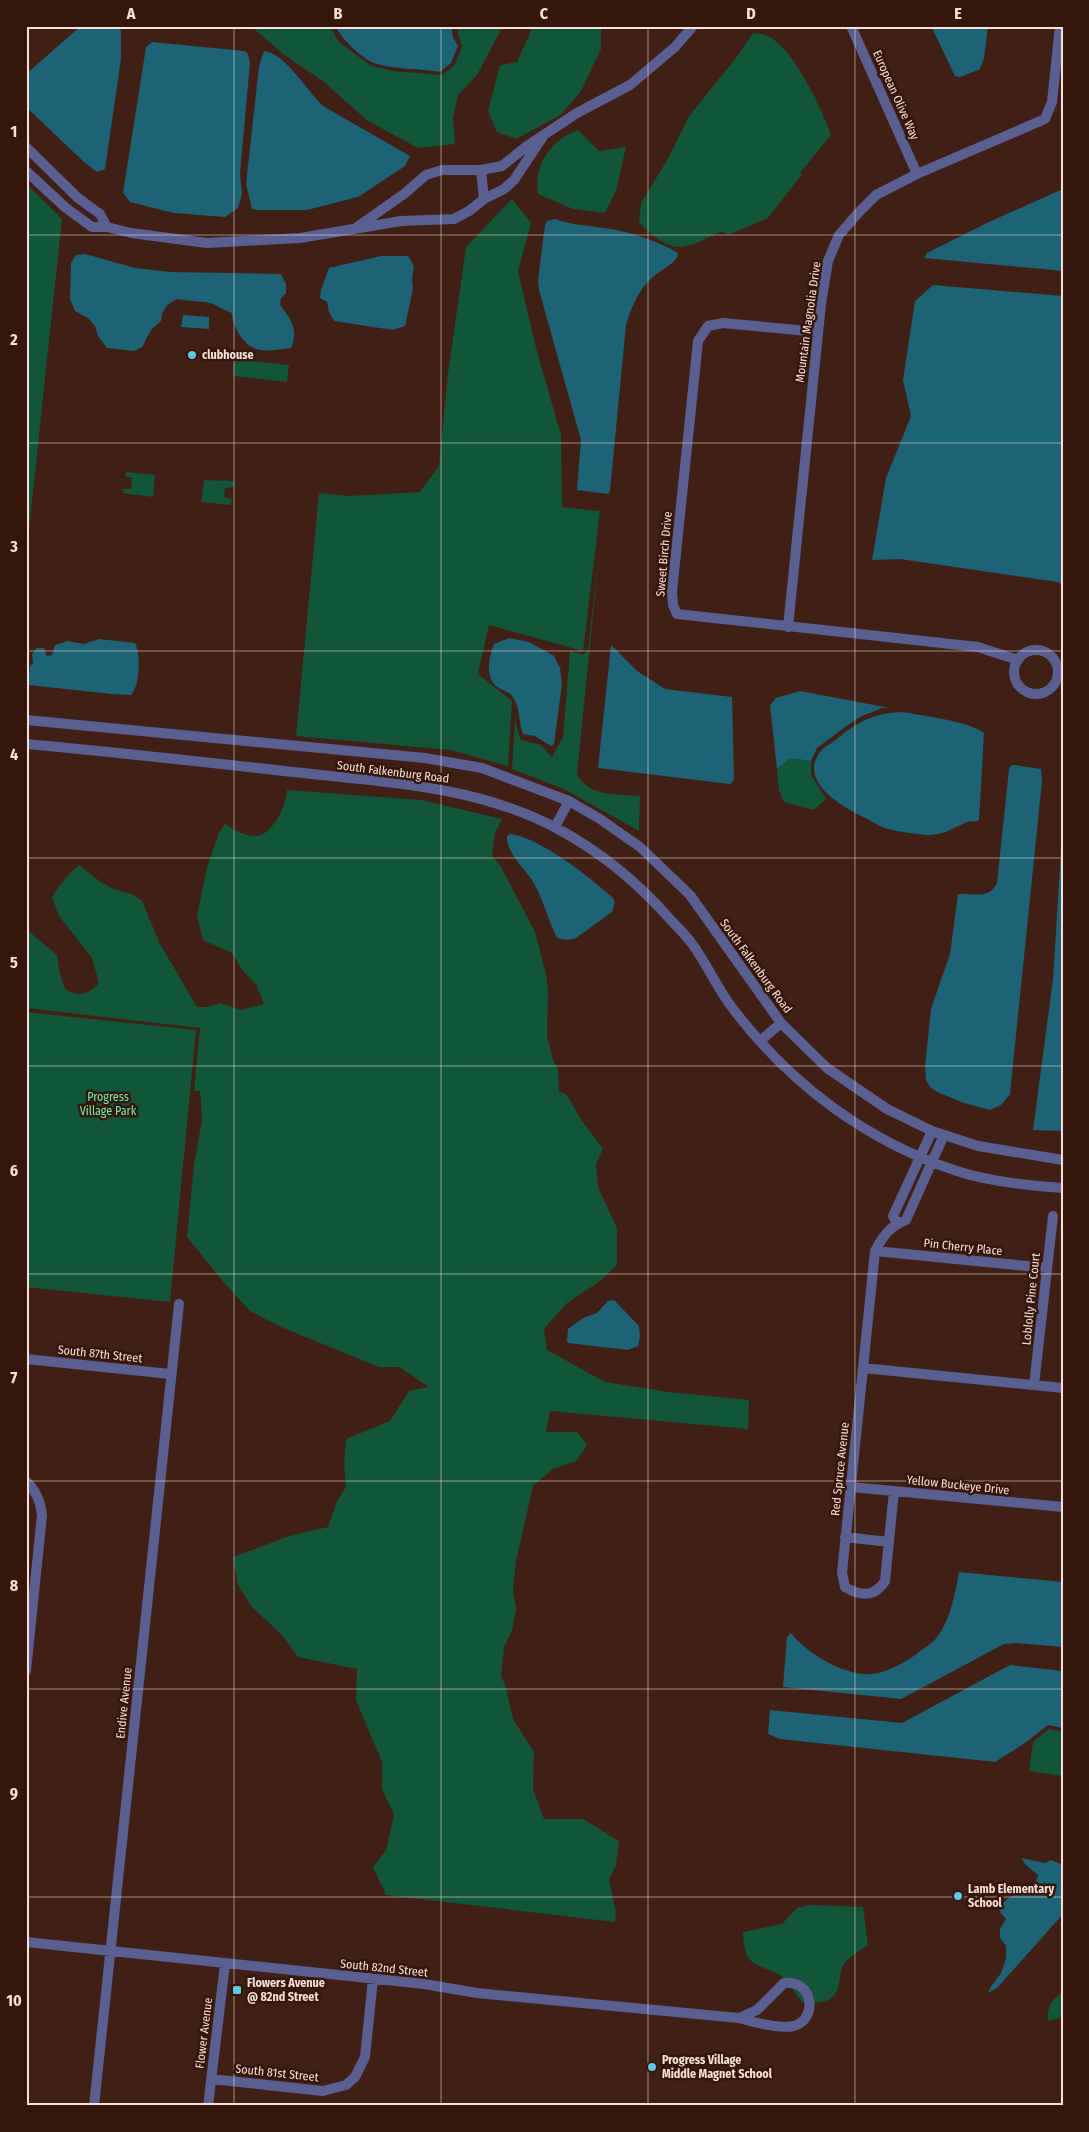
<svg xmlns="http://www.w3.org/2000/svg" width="1089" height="2132" font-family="'Fira Sans Condensed',sans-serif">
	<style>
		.green { fill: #105638 }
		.water { fill: #1b6376 }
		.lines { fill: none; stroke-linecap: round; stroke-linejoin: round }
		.minor { stroke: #5a5f93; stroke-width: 10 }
		.grid { fill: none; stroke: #f8e1d9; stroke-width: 1; stroke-opacity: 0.55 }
		.poi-dot { fill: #5bc8e6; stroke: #36150a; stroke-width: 2 }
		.labels { text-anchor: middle; stroke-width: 5; stroke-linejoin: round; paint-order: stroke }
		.street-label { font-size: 12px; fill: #f8e1d9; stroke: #36150a }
		.poi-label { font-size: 12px; font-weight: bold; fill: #f8e1d9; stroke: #36150a; text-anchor: start }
		.park-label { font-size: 12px; fill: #68f2ae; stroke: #36150a }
		.neatline { fill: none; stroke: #f8e1d9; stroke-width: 2 }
		.grid-label { font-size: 16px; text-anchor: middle; font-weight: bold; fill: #f8e1d9 }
	</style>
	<rect width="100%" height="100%" fill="#411f14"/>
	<path class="green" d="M251 26H330L339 42 371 66 394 71 442 75 454 66 462 47 456 26H503L477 75 458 95 453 119 455 144 418 148 368 121 324 82 284 55Z
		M533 26H601V49L581 91 562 114 516 139 497 132 488 111 500 65 517 62Z
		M753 33C758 34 764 34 768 36 794 49 822 109 831 135L800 173 802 174 768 218 728 235 722 231C682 251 674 256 639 223L641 203 669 157 689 116 739 54Z
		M578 130 599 151 626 147 616 191 605 213 573 209 538 194C533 166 551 139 578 130Z
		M26 183 62 219 26 557Z
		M512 199 531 223 518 271 536 348 561 435 562 507 600 511 583 651 489 625 478 674 512 701 508 766 450 750 296 736 319 493 349 496 420 492 439 466 448 373 466 247Z
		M234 359 289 365 287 382 233 376Z
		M126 472 155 475 153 497 123 493V489H131L132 478 125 476Z
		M204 480 234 481V487L225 488 224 497 232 499 231 505 201 502Z
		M601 537 577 773C586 797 618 794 640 796L639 831 564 789 512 769 515 718 517 729 521 740 541 745 552 757 563 737 570 651 583 655 588 651Z
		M790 758 811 761V775L826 799 814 810 784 802 779 790 777 769Z
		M287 790 421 800 502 819 495 833 492 856 500 865 535 932 546 974 548 989 547 1036 553 1060 558 1068 559 1092 566 1094 582 1121 603 1149 596 1164 598 1187 617 1228V1265L600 1281 567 1303 544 1329 547 1350 605 1382 669 1392 749 1400 748 1429 550 1411 546 1432H577L587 1445 576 1461 553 1469 533 1486 516 1561 513 1590 516 1609 512 1631 504 1647 501 1676 506 1687 513 1719 534 1752 533 1789 544 1819H583L619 1841 616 1865 609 1879 616 1913 615 1922 386 1895 373 1867 386 1850 394 1815 382 1789V1762L356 1700 357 1669 298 1657 282 1635 252 1607 238 1585 233 1557 289 1536 328 1527 337 1501 346 1487 344 1464 346 1439 390 1421 409 1391 429 1387 399 1367H379L281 1327 250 1311 225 1284 187 1237 194 1165 202 1120 200 1091H194L200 1028 26 1008V929L57 955 60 975 65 989C78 998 89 994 99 983L92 958 59 916 52 898C57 887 70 872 79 865L102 883 116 890 132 894 142 901 160 944 197 1007H208L220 1003 241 1010 264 1004 256 984 243 971 232 953 203 940 197 916 207 867 219 833 225 824C234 830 245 836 255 836 272 837 287 804 287 790Z
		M26 1012 196 1030 170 1302 26 1287Z
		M1049 1729 1063 1732V1776L1029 1771 1033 1742Z
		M809 1905 863 1907 868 1945C859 1951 846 1958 842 1968 840 1973 840 1979 839 1984 835 2003 820 2004 802 2002 798 1997 787 1980 783 1977 759 1962 744 1971 743 1932L782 1924 797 1908Z
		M1063 1992V2017L1048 2021C1047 2007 1051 2000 1063 1992Z"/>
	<path class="water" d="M81 26H117L121 31V59L105 169 97 172 84 162 26 107V74Z
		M335 26H451L453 37 458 46 451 63 440 72C419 68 394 70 374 63 360 57 342 39 335 26Z
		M931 26H988L984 58 980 69 960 77 955 76Z
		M152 42 245 51 248 54 250 63 240 173 242 194 238 208 225 217 174 213 130 202 123 193 146 47Z
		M264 51C285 53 307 91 323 106L410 156 405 166 358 197 307 210H257L252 209 246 184 259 66Z
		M1063 189V271L924 258 927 253 991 221Z
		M555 219C569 224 582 225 597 227 624 230 655 239 678 253 678 263 660 270 653 277 638 290 632 306 626 325L610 491 608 494 577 490 581 440 539 290 538 280 545 225 547 221Z
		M85 254 135 268 171 272 281 274 286 284V293L281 298 280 305C291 319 299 330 291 348 280 349 265 353 254 348 242 343 232 325 232 313 224 310 220 307 213 304 206 301 187 301 177 299 167 304 162 309 161 321L151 330 142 347 134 351 107 348 98 336 95 326 88 318 75 311 70 299 71 263 76 255Z
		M381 256H408L414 266 412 279 413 289 405 326 393 330 334 321 329 312 327 302 320 298 321 290 329 268Z
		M933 285 1063 296V585L1058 582 900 559 872 560 886 478 911 416 903 380 915 301Z
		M183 315 209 317V329L181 327Z
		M509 638 529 642 554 656 560 668 562 684 554 744 551 746 535 736 523 734C518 721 521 708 512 696 508 691 501 690 496 686 485 676 489 656 494 644Z
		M99 639 135 643C141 654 140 685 131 695L112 694 28 685 30 666 33 663 32 654 37 648H44L47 656 52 655 55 645 68 641 84 644Z
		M611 645 637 671 665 689 732 697 734 780 730 784 598 768Z
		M800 691 890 708H882L860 717 848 725 817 748 811 761 790 758 777 769 770 705 776 698Z
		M903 712C923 716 969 721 984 733L979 820C974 823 969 820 965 823 949 830 944 835 926 835 914 834 900 832 888 829 881 827 874 823 868 819 846 809 797 783 820 752 824 746 833 743 838 738 860 720 875 713 903 712Z
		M1014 765 1041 769 1042 781 1010 1094 1001 1105 990 1110 964 1103 937 1092 930 1087 926 1080 925 1067 931 1009 950 954 958 894C973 893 989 900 997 883L1009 769 1010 766Z
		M1063 817V1131L1033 1130 1053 979Z
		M510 834C539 837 590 877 612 897L615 902 612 912 576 938 568 940 557 938C548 920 543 898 532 880 524 868 506 852 507 836Z
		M614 1300 639 1326 640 1336 638 1346 628 1350 568 1343 567 1341 568 1329 583 1318 597 1313 608 1301Z
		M959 1572 1063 1582V1647L1016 1643 1004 1644 901 1699 783 1687 787 1637 791 1633C808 1655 853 1682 882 1672 895 1668 909 1660 919 1652 925 1647 933 1643 937 1637 950 1622 956 1590 959 1572Z
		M1010 1665 1063 1671V1728L1048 1725 1025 1743 995 1762 780 1739 768 1734 770 1710 902 1723Z
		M1021 1858 1045 1863 1051 1860 1063 1865V1914L997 1988 988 1993 990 1988 1001 1973 1006 1959V1946L1000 1938V1929L1006 1919 1000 1912C1004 1887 1034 1899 1038 1875L1026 1865Z"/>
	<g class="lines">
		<path class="minor" d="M851 26 917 174
			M26 147 78 198 100 214 107 227
			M481 170 484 199
			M26 171 66 208 92 227H107L131 233 207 243 300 238 401 221 454 219 469 211 484 199 504 189 514 180 544 135
			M357 227 404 194 426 175 442 170H481L502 166 527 146 577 113 630 85 675 47 693 26
			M818 332 723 323 708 326 698 341 672 592 673 605 677 614 978 647 1018 660
			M788 627 821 304 828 261 839 235 859 212 876 195 917 174 1045 119 1052 102 1060 26
			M1014 672a22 22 0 1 1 44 0a22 22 0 1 1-44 0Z
			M26 720 425 758 482 768 569 801 600 819 640 847 690 895 781 1023 827 1068 887 1109 932 1131 978 1146 1063 1160
			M26 744C115 752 204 762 293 772 382 782 477 785 558 829 601 852 637 882 669 918 677 927 686 935 693 945 708 966 718 990 734 1010 791 1085 868 1142 957 1171 987 1181 1032 1186 1063 1188
			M555 827 569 801
			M760 1041 781 1023
			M897 1223 893 1216 932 1131
			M875 1251 1047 1268
			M26 1359 170 1374
			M863 1368 1063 1388
			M1034 1385 1053 1216
			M26 1481C36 1491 40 1500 42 1515L26 1671
			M851 1487 1063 1507
			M894 1491 885 1581C874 1598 860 1596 845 1587L842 1573 875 1251C883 1236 890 1226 906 1220L944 1135
			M845 1537 889 1542
			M26 1942 424 1984 477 1993 739 2018C752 2022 780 2029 794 2026 817 2020 815 1980 784 1983L757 2010 739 2018
			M211 2079 323 2091 346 2085 355 2077 365 2057 373 1979
			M94 2106 179 1304
			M208 2106 225 1964"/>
	</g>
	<path class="grid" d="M234 26V2106M441 26V2106M648 26V2106M855 26V2106M26 235H1063M26 443H1063M26 651H1063M26 858H1063M26 1066H1063M26 1274H1063M26 1481H1063M26 1689H1063M26 1897H1063"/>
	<g class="poi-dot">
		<circle cx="192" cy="355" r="5"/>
		<circle cx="958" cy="1896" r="5"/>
		<rect x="232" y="1985" width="10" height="10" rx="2.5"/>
		<circle cx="652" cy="2067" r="5"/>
	</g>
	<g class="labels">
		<g class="street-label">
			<text transform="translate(896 95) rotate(66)" y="4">European Olive Way</text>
			<text transform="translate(808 322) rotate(-82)" y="4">Mountain Magnolia Drive</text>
			<text transform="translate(664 554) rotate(-85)" y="4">Sweet Birch Drive</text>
			<text transform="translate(393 772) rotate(7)" y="4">South Falkenburg Road</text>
			<text transform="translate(756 966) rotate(54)" y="4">South Falkenburg Road</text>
			<text transform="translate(963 1247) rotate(6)" y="4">Pin Cherry Place</text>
			<text transform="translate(1031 1299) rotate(-84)" y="4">Loblolly Pine Court</text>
			<text transform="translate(100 1354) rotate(6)" y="4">South 87th Street</text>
			<text transform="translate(840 1469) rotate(-84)" y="4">Red Spruce Avenue</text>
			<text transform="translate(958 1485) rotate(6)" y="4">Yellow Buckeye Drive</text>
			<text transform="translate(124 1703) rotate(-84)" y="4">Endive Avenue</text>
			<text transform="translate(384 1968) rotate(6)" y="4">South 82nd Street</text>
			<text transform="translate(204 2033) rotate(-83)" y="4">Flower Avenue</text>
			<text transform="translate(277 2073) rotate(6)" y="4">South 81st Street</text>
		</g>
		<g class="poi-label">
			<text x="202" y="359">clubhouse</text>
			<text x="968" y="1893">Lamb Elementary<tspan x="968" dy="14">School</tspan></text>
			<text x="247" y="1987">Flowers Avenue<tspan x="247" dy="14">@ 82nd Street</tspan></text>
			<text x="662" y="2064">Progress Village<tspan x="662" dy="14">Middle Magnet School</tspan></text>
		</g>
		<g class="park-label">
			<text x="108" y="1101">Progress<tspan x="108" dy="14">Village Park</tspan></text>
		</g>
	</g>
	<rect width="1089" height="2132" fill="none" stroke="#36150a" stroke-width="55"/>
	<rect x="28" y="28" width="1034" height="2076" class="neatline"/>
	<g class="grid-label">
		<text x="131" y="19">A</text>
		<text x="338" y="19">B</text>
		<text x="544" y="19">C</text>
		<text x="751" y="19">D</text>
		<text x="958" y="19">E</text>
		<text x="14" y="137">1</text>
		<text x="14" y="345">2</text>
		<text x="14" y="552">3</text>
		<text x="14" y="760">4</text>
		<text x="14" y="968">5</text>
		<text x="14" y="1176">6</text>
		<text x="14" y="1383">7</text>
		<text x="14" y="1591">8</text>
		<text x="14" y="1799">9</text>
		<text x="14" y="2006">10</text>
	</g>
</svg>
